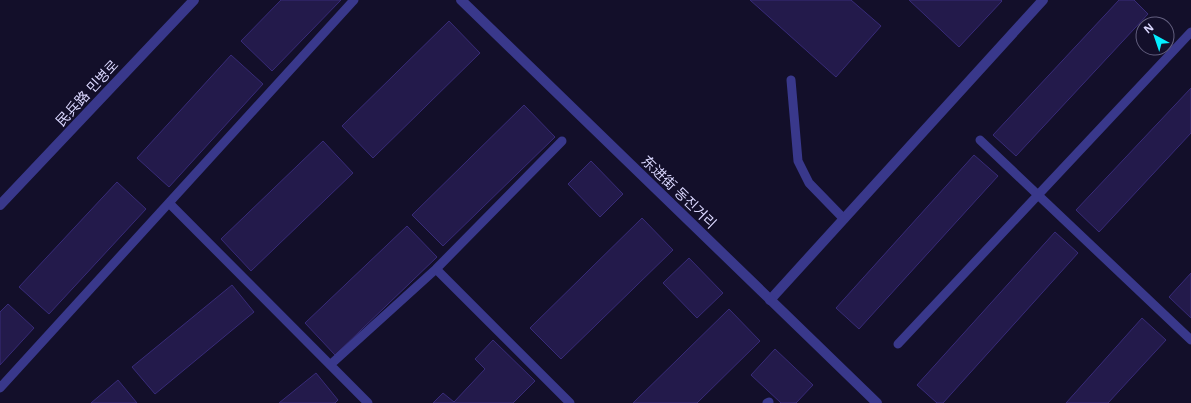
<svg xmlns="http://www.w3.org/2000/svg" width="1191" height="403" font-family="'Noto Sans','Noto Sans SC','Noto Sans KR',sans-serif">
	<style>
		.building { fill: #231a4b; stroke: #382b78 }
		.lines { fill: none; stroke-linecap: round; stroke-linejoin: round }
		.service { stroke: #39388b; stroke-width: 9 }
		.minor { stroke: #39388b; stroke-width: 10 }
		.tertiary { stroke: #39388b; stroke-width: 10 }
		.labels { text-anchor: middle; stroke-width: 3; stroke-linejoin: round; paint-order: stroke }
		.street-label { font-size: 14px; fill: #dbd8ff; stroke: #130f2a }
	</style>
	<rect width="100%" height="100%" fill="#130f2a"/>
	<path class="building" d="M281 0H341L272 71 241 41Z
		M750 0H851L881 26 836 77Z
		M909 0H1001L1002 1 959 47Z
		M1119 0H1134L1148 14 1016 156 993 135Z
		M449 21 480 53 373 158 342 126Z
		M231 55 263 84 169 187 137 158Z
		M1191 88V133L1099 232 1076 210Z
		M524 105 555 137 443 246 412 215Z
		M323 141 353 173 251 271 221 239Z
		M974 155 998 176 859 329 836 308Z
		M591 161 623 194 600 217 568 184Z
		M117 182 146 209 49 314 19 287Z
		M642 218 673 250 561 359 530 328Z
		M407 226 437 257 335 355 305 323Z
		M1055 232 1078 253 943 403H937L917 385Z
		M689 258 723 293 697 318 663 283Z
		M1191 273V318L1169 297Z
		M232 285 254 312 155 394 132 367Z
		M8 304 34 328 0 365V312Z
		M729 309 760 341 697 403H633Z
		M1142 318 1166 340 1108 403H1066Z
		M493 340 535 381 513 403H433L443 393 454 402 485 369 475 359Z
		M775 349 813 385 796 403H781L751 375Z
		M316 373 338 400 335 403H279Z
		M118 380 137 403H91Z"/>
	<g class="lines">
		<path class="service" d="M791 80 798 161 809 183 844 219
			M980 140 1191 340
			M169 203 368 403
			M436 269 570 403
			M898 344 1191 32
			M330 365 436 269 562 141
			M0 388 354 0
			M767 403 769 402"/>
		<path class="minor" d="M770 300 1043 0"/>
		<path class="tertiary" d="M461 0 877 403
			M0 205 194 0"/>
	</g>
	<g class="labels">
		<g class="street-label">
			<text transform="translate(87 93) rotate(-47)" y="5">民兵路 민병로</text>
			<text transform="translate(679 192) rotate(44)" y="5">东进街 동진거리</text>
		</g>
	</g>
	<g transform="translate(1155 36) rotate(320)"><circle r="19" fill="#130f2a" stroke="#635f7f"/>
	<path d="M0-3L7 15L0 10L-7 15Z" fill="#04eeff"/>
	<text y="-6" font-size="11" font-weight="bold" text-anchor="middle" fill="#dbd8ff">N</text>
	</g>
</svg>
